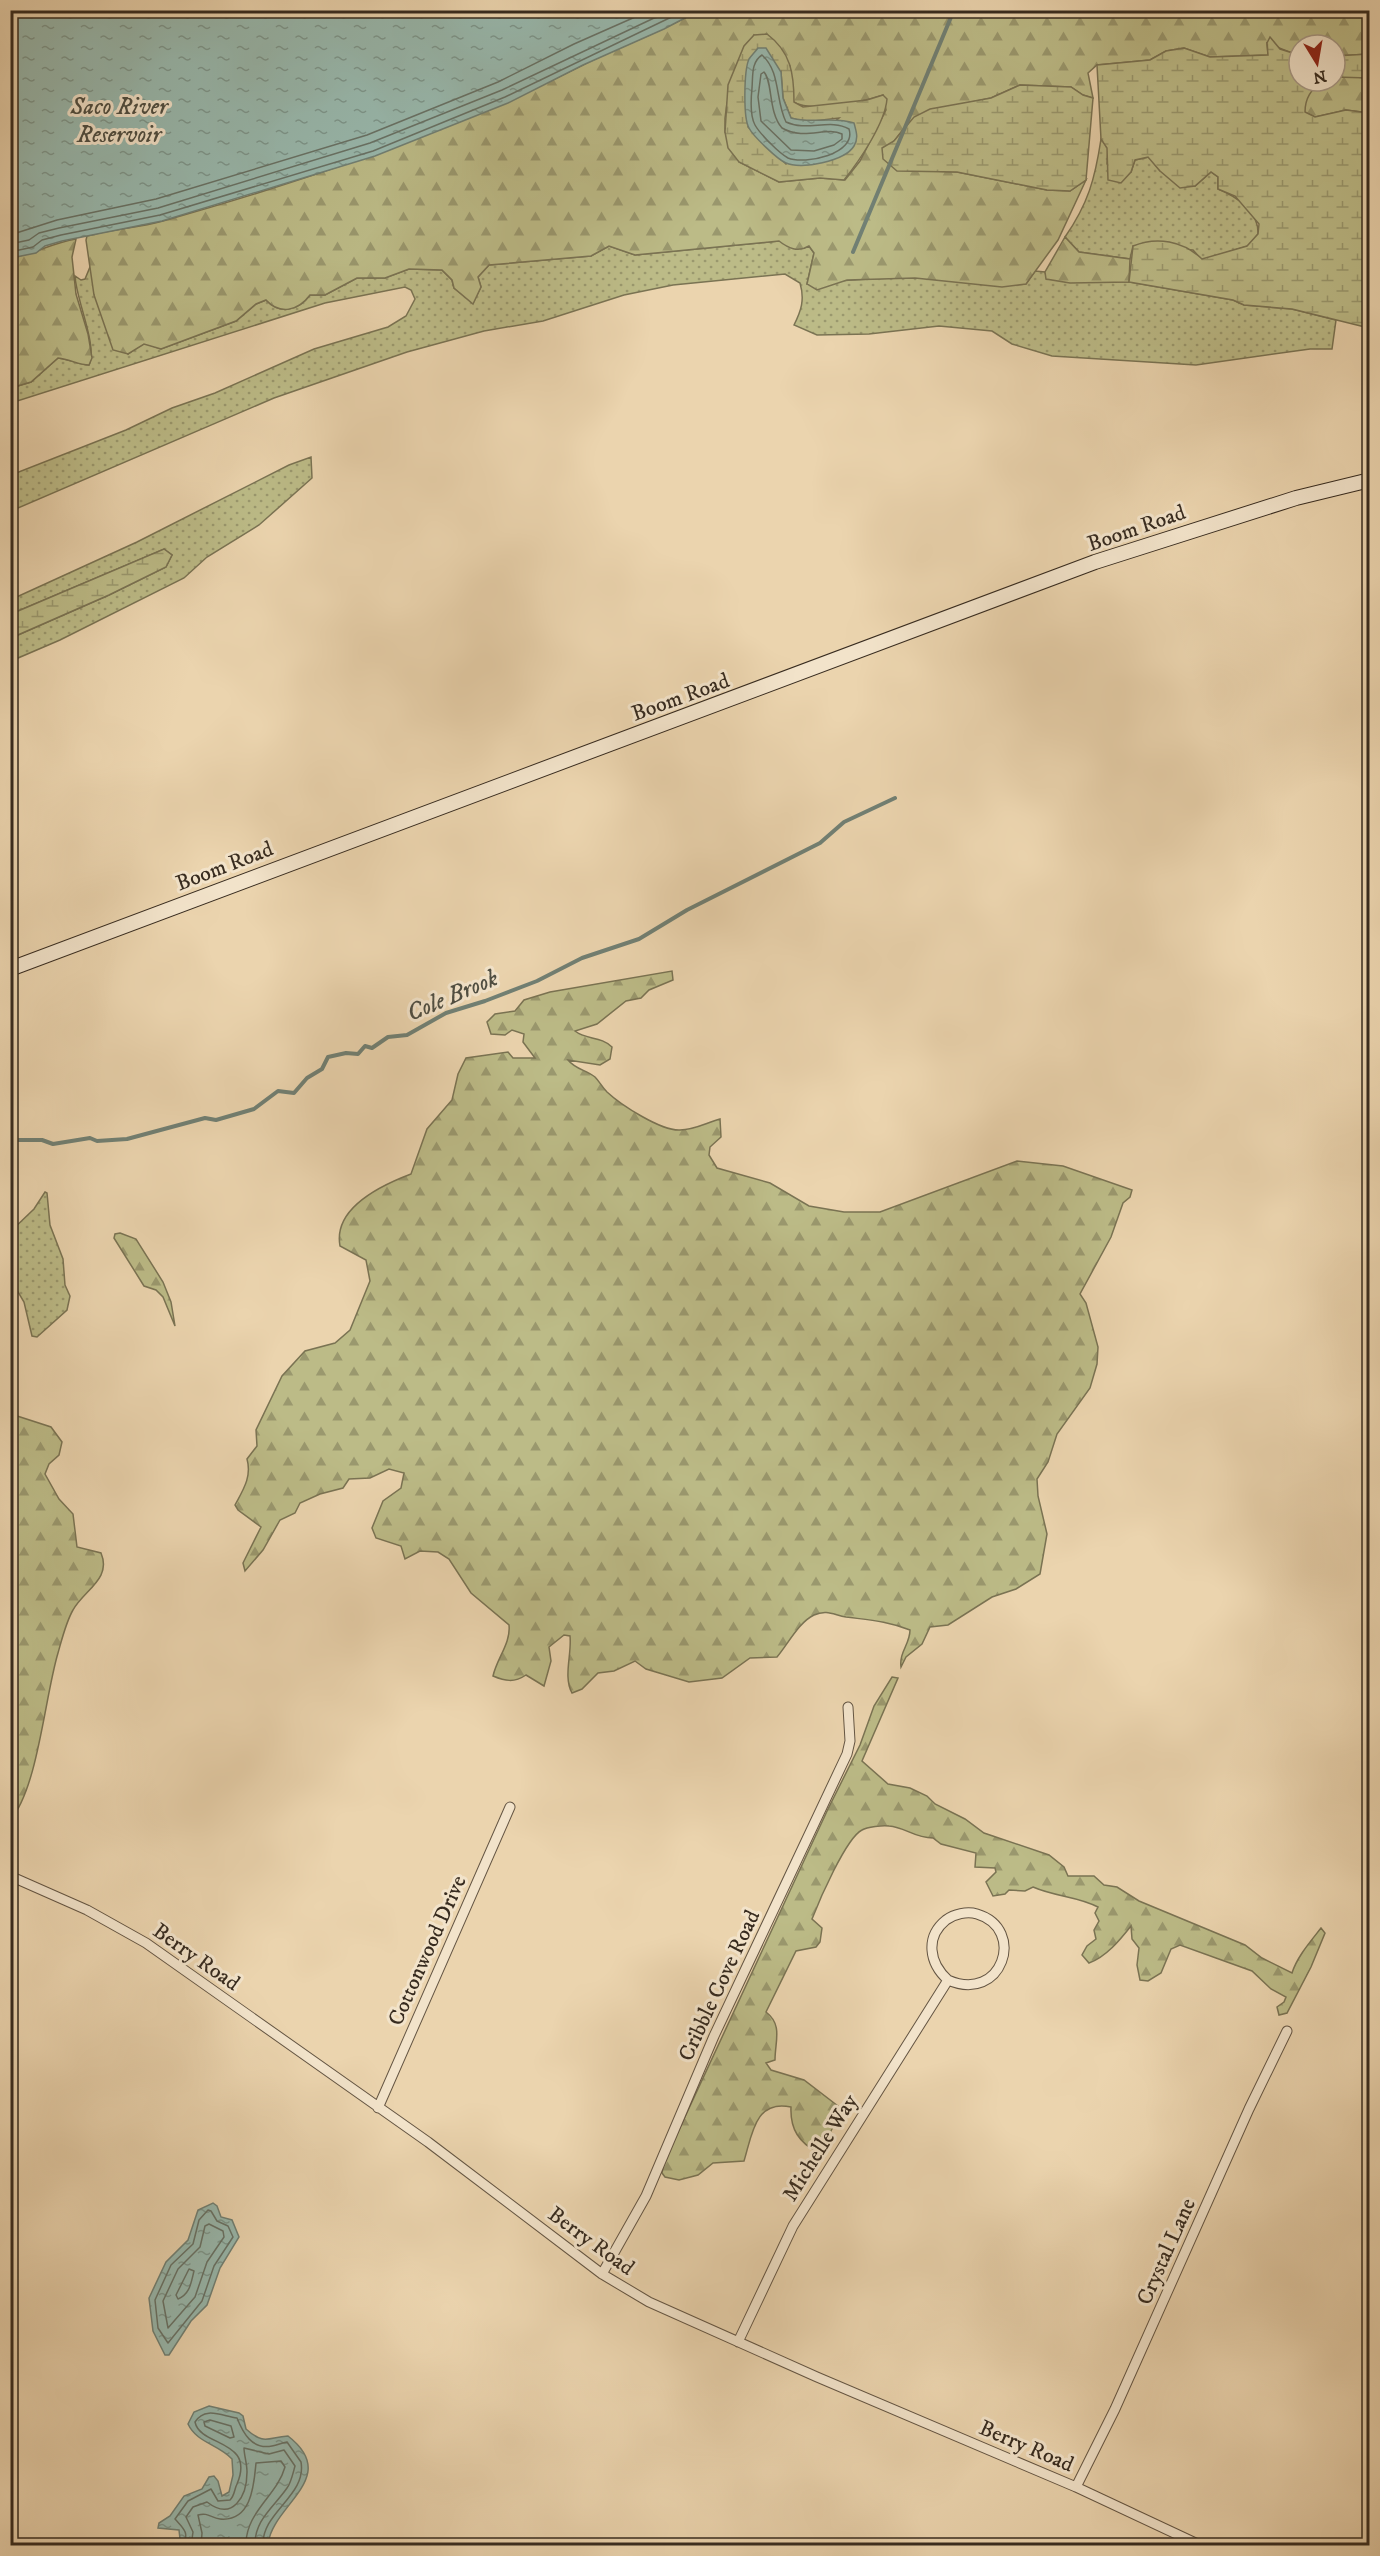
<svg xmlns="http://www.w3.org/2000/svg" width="1380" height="2556" font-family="'IM FELL DW Pica',serif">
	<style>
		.grass { fill: url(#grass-dots); stroke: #7a7353; stroke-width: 1.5 }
		.forest { fill: url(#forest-firs); stroke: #7a7353; stroke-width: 1.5; fill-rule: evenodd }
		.wetland { fill: url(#wetland-marsh); stroke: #7a7353; stroke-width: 1.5; fill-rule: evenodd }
		.water { fill: url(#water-ripples); stroke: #718074; stroke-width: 1.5 }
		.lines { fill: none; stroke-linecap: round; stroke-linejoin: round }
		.shore { stroke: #687266; stroke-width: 1.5 }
		.stream { stroke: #718074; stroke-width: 4 }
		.street-casing { stroke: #645543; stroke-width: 11 }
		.secondary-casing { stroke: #372b1f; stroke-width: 16 }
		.street { stroke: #f2e3ca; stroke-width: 9 }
		.secondary { stroke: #f2e3ca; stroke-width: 14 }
		.labels { text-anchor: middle; stroke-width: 6; stroke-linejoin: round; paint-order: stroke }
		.street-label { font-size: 22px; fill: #372b1f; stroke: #f2e3ca }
		.water-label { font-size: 24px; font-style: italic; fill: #4f4e42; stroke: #f2e3ca }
	</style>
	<defs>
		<pattern id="grass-dots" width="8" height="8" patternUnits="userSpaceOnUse" patternTransform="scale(1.5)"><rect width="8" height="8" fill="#bcbb87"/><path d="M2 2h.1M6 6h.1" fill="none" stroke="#9a986e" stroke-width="1.8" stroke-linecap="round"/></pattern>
		<pattern id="forest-firs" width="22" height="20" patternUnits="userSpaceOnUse" patternTransform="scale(1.5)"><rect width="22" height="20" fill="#bcbb87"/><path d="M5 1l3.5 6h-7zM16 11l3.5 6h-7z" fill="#9a986e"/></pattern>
		<pattern id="wetland-marsh" width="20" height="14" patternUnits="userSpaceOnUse" patternTransform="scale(1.5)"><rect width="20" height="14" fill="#bcbb87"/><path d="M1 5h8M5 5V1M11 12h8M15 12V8" fill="none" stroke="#9a986e"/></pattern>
		<pattern id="water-ripples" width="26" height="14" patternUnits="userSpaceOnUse" patternTransform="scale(1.5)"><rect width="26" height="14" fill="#98b8ad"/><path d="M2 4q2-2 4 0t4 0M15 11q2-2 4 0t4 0" fill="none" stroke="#7d968c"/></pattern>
	</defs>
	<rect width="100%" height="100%" fill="#ebd4ae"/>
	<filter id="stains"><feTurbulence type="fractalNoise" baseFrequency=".00333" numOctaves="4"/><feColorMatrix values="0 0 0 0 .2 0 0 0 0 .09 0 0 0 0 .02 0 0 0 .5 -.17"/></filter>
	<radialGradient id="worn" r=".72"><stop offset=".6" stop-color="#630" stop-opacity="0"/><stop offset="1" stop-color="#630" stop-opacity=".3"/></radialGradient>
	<path class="grass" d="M1101 139 1108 148 1107 164 1131 172 1135 160 1149 157 1160 171 1195 186 1211 172 1218 177V189C1238 197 1259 212 1258 234L1248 246 1202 260 1193 250 1133 246 1130 259 1079 252 1065 237C1088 204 1095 179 1101 139Z
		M779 241 809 246 814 253 807 284C842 280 879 278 914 278 952 278 988 288 1026 284L1035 271 1045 272 1047 279 1129 282 1233 300 1244 305 1292 309 1336 320 1332 349H1310L1196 365 1052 356 1012 344 992 331 939 326 869 334 817 335 794 325C801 311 805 300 800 283L785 274 673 285 624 295 543 321 484 331 407 352 274 398 11 511V475L126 430 172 408 215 393 314 349 388 327 406 316 415 299 411 290 405 287 325 303 11 403V388L31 382 58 358C70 359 78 365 89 365 98 346 76 300 75 276L81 280 85 279 90 267 128 354 144 343 161 349 236 321 256 304 266 300C280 315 298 311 310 295H325L357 278H385L409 269 442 270 452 280 454 288 473 303 481 287 478 277 489 265 591 256 609 246 635 255Z
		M311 457 312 478 259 525 207 557 184 578 60 640 11 661V638L109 595 166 567 172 555 164 549 11 614 10 600 137 542 289 465Z
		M45 1192 47 1193 50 1225 63 1259 65 1285 70 1296 67 1310 37 1337 32 1336 24 1302 11 1280V1231L34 1209Z"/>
	<path class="forest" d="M698 11H1369V54L1335 56V45H1299L1297 55 1267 43 1268 55 1210 57 1184 48 1166 51 1150 60 1097 65 1088 73 1093 98 1083 95 1071 87 1020 85 991 98 962 104 908 123 894 141 932 171 957 172 1047 190 1070 191 1086 180 1058 240 1026 284 1002 287 915 278 847 280 817 290 807 284 814 253 809 246C798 253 788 248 779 241L635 255 609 246 591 256 489 265 478 277 481 287 473 304 454 288 452 280 442 270 409 269 385 278H357L325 295H310C298 311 280 315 266 300L256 304 236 321 161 349 144 344 128 354 113 350 94 295 86 240 87 236C112 229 138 228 163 221 311 179 446 134 583 65 621 46 661 32 698 11ZM754 35 790 66 793 102C813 113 862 102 883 95L886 110 860 161 845 180 820 178 779 182 739 162 725 132V118L727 103Z
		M1340 76 1369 78V113L1346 110 1315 117 1304 112C1305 92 1315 81 1335 81V77Z
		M1065 237 1079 252 1130 259 1129 282 1070 283 1046 279 1045 272Z
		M76 239 72 257 76 294 88 334 92 358 89 365C78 365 70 359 58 358L31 382 11 388V258C34 254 52 243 76 239Z
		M672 971 673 980 649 990 641 998 626 1001 597 1024 575 1031C586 1040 601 1036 612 1047L610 1059 600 1065 568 1060C575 1069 586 1070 595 1077 599 1081 602 1087 607 1092 621 1105 661 1131 680 1130 694 1130 706 1123 720 1119L721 1137 710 1147 709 1155 717 1168 770 1183 809 1206 844 1212H880L1017 1161 1063 1166 1132 1190 1130 1197 1123 1203 1111 1237 1080 1294 1086 1303 1098 1347 1097 1364 1090 1388 1057 1434 1048 1462 1037 1479 1038 1496 1047 1534 1040 1574 1016 1589 992 1597 948 1625 930 1627 922 1644 906 1657 901 1667C899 1652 910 1644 910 1630 888 1621 869 1620 846 1617 834 1615 827 1609 814 1615 799 1622 788 1644 777 1657L750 1658 722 1678 689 1682 646 1669 635 1661 614 1671 598 1673 582 1689 572 1693C563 1677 572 1654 570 1636L564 1635 549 1647 551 1661 544 1686 526 1675C514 1683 505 1681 493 1676 497 1658 511 1643 509 1625L471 1593 449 1559 438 1552 420 1551 405 1559 401 1546 376 1538 372 1528 383 1501 401 1488 404 1473 389 1469 370 1478 349 1479 343 1488 320 1494 300 1503 295 1513 280 1520 263 1550 245 1571 243 1563 261 1527 238 1510 235 1505C243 1490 252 1477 247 1459L257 1446 256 1430 282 1376 305 1351 335 1343 350 1330 370 1281 366 1260 340 1246C333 1208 382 1185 411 1174L427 1129 452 1100 458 1074 466 1058 508 1052 513 1058H535L523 1042 524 1034 512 1030 505 1035 491 1034 487 1022 495 1014 515 1011 524 1000 550 992Z
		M120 1233 136 1239 163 1282 171 1302 175 1326 163 1297 156 1290 144 1286 114 1238 115 1234Z
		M11 1414 51 1427 62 1442 59 1455 49 1464 45 1474 59 1499 73 1514 77 1547 101 1553C112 1579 84 1590 73 1610 66 1622 62 1639 58 1653 45 1696 38 1787 11 1819Z
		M892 1677 898 1678 862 1761 888 1784 910 1788 927 1796 935 1804 965 1819 984 1833 1049 1855 1064 1867 1068 1876H1094L1104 1885 1117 1887 1139 1901 1245 1945 1262 1958 1292 1973C1297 1957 1310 1942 1321 1928L1325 1933 1311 1967 1287 2013 1279 2015 1277 2007 1284 2002 1286 1997 1271 1989 1252 1971 1180 1945 1171 1949 1161 1973 1148 1981 1140 1980 1137 1965 1139 1948 1132 1939 1131 1926C1120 1940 1106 1957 1089 1963L1082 1955 1087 1946 1096 1939 1094 1930 1099 1921 1095 1913 1098 1907C1077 1896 1056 1897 1033 1887L1025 1891 1009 1890 1005 1894 993 1896 986 1882 996 1872 995 1868 975 1867 976 1853 941 1844 933 1838C914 1838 905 1827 889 1826 883 1825 867 1827 862 1830 846 1838 819 1901 812 1919L822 1928 820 1942 816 1947 796 1951 766 2012C783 2025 775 2041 775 2060L766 2063 771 2070 804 2080 838 2106C836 2124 829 2138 819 2153 799 2143 790 2129 791 2107 755 2099 752 2135 744 2161L713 2163 698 2175 679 2180 665 2177 662 2173 664 2162 828 1809 860 1745 874 1706Z"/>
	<path class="wetland" d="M767 34C791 52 794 74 794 102L803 107 867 100 883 95 887 99C885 123 860 160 844 180L820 178 779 182 739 162 728 148 725 132 728 85 744 46 754 35ZM781 72 783 98 791 118 805 122 839 118 786 164 748 127Z
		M1270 37 1280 49 1299 55V81H1322C1311 90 1305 98 1305 112L1315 117 1346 110 1369 113V328L1292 309 1244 305 1233 300 1129 282 1133 246C1157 236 1183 241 1202 259L1247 246 1258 234 1259 224 1235 196 1218 189V177L1211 172 1195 186 1180 188 1160 171 1148 157 1135 160 1131 172 1121 183 1108 180 1107 148 1101 139 1097 65 1150 60 1166 51 1184 48 1210 57 1268 55 1267 43Z
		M1369 54V78L1335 77V56Z
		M1020 85 1071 87 1083 95 1093 98 1086 180 1070 191 1047 190 957 172 897 171 883 159 882 148 894 141 914 117 930 109 991 98Z
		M164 549 172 555 166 567 109 595 11 638V614Z"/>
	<path class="water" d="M11 10H698V11L664 29 583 65 508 103 375 156 162 221 62 241 45 246 36 253 11 258Z
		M758 48H766L781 72 783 98 791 118C812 124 833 116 854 123 856 131 859 138 854 146 845 161 801 170 786 163 778 160 753 136 749 128 743 118 744 70 749 59 751 56 755 52 758 48Z
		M213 2203 217 2206 221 2217 232 2220 239 2237 220 2268 207 2305 191 2321 169 2355H165L153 2331 149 2298 166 2262 188 2240 198 2210Z
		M209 2406 239 2413 243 2416 246 2429C265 2446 268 2437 288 2436 342 2478 271 2505 268 2545H170L180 2539 179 2530 158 2528 159 2523 170 2516 184 2496 202 2489 209 2477 214 2476 218 2481 222 2496 229 2492 233 2475 232 2459C218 2444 197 2443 188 2424L194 2412Z"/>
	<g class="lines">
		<path class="shore" d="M762 55C781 72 775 100 786 122 807 132 830 118 849 129 857 154 805 165 788 158 779 153 760 134 755 125 750 116 751 98 752 88 753 76 751 62 762 55Z
			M764 72C773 82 768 112 782 128 805 141 826 126 842 134V139L834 145 814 151 791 150 761 121 758 97 761 74Z
			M10 235 57 220 156 199 367 135 498 82 574 44 651 10
			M10 244 29 240 39 233 59 228 158 208 370 143 502 90 671 10
			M10 252 33 247 42 240 61 235 160 215 373 151 505 97 686 10
			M208 2210 211 2211 217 2221 228 2226 233 2237 214 2266 202 2301 168 2343 158 2328 155 2300 171 2265 193 2244 199 2220Z
			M209 2224 223 2231 224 2237 207 2262 195 2297 168 2328 163 2301 178 2269 200 2247 205 2226Z
			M189 2269 194 2271C191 2283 190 2294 178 2299L176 2295Z
			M210 2420 231 2426 234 2437 230 2438 205 2426 204 2422Z
			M182 2546C191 2533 182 2527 175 2519L188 2501 211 2489 218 2501 230 2500C235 2495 234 2490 237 2484 256 2439 200 2447 195 2422 205 2406 222 2416 237 2418 243 2433 252 2450 272 2446 278 2445 281 2443 287 2442L301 2462C307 2496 261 2512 263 2546
			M191 2546 193 2532 186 2517 193 2507 207 2502C233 2522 247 2496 247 2472 247 2463 244 2455 244 2448L269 2454 284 2450 295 2466C293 2473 291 2483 287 2488 274 2507 254 2520 255 2546
			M201 2546 202 2533 198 2515C208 2512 211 2518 220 2519 252 2522 254 2484 256 2463L281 2461 285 2467C277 2496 245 2512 246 2546"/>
		<path class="stream" d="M853 252 954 10
			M10 1140H42L53 1144 90 1138 97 1141 127 1139 205 1118 216 1120 254 1109 278 1091 294 1093 307 1078 322 1069 328 1057 346 1053 358 1054 365 1046 372 1048 388 1037 407 1035 446 1013 485 1001 537 981 582 958 639 939 687 910 820 843 844 822 895 798"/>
		<defs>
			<path id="street" d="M10 1876 87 1910 146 1943 428 2142 602 2274 649 2302 817 2377 1076 2487 1202 2546
				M378 2108 510 1807
				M602 2274 646 2196 714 2036 847 1754 850 1741 848 1707
				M738 2342 793 2226 948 1980C1002 2004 1027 1929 977 1914 967 1911 954 1914 946 1920 925 1937 929 1963 948 1980
				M1076 2487 1115 2409 1249 2109 1287 2031"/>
			<path id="secondary" d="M10 969 1095 562 1296 498 1370 480"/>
		</defs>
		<use href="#street" class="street-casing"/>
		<use href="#secondary" class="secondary-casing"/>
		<use href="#street" class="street"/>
		<use href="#secondary" class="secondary"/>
	</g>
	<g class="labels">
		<g class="street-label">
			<text transform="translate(1136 527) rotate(-19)" y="8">Boom Road</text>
			<text transform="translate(680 696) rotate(-20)" y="8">Boom Road</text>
			<text transform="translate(224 865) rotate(-21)" y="8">Boom Road</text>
			<text transform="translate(426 1950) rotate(-66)" y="8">Cottonwood Drive</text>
			<text transform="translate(197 1956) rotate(35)" y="8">Berry Road</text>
			<text transform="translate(718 1985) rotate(-65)" y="8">Cribble Cove Road</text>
			<text transform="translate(819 2147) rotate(-58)" y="8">Michelle Way</text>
			<text transform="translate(592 2240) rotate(36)" y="8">Berry Road</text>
			<text transform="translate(1165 2251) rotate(-66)" y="8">Crystal Lane</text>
			<text transform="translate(1027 2445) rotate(23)" y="8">Berry Road</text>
		</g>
		<g class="water-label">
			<text x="119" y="114">Saco River<tspan x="119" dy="28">Reservoir</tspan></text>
			<text transform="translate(452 995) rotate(-23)" y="8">Cole Brook</text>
		</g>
	</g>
	<rect width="1380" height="2556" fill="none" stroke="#ebd4ae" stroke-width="36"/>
	<rect x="12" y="12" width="1356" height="2532" fill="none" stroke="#372b1f" stroke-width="3"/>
	<rect x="18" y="18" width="1344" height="2520" fill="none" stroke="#372b1f" stroke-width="1.5"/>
	<g transform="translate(1317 63) rotate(169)"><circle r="28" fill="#f2e3ca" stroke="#a79986" stroke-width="1.5"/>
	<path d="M0-4.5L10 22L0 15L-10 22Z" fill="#8f2418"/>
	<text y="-9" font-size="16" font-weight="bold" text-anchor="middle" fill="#372b1f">N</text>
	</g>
	<rect width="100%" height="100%" filter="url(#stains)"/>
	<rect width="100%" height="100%" fill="url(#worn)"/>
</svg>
